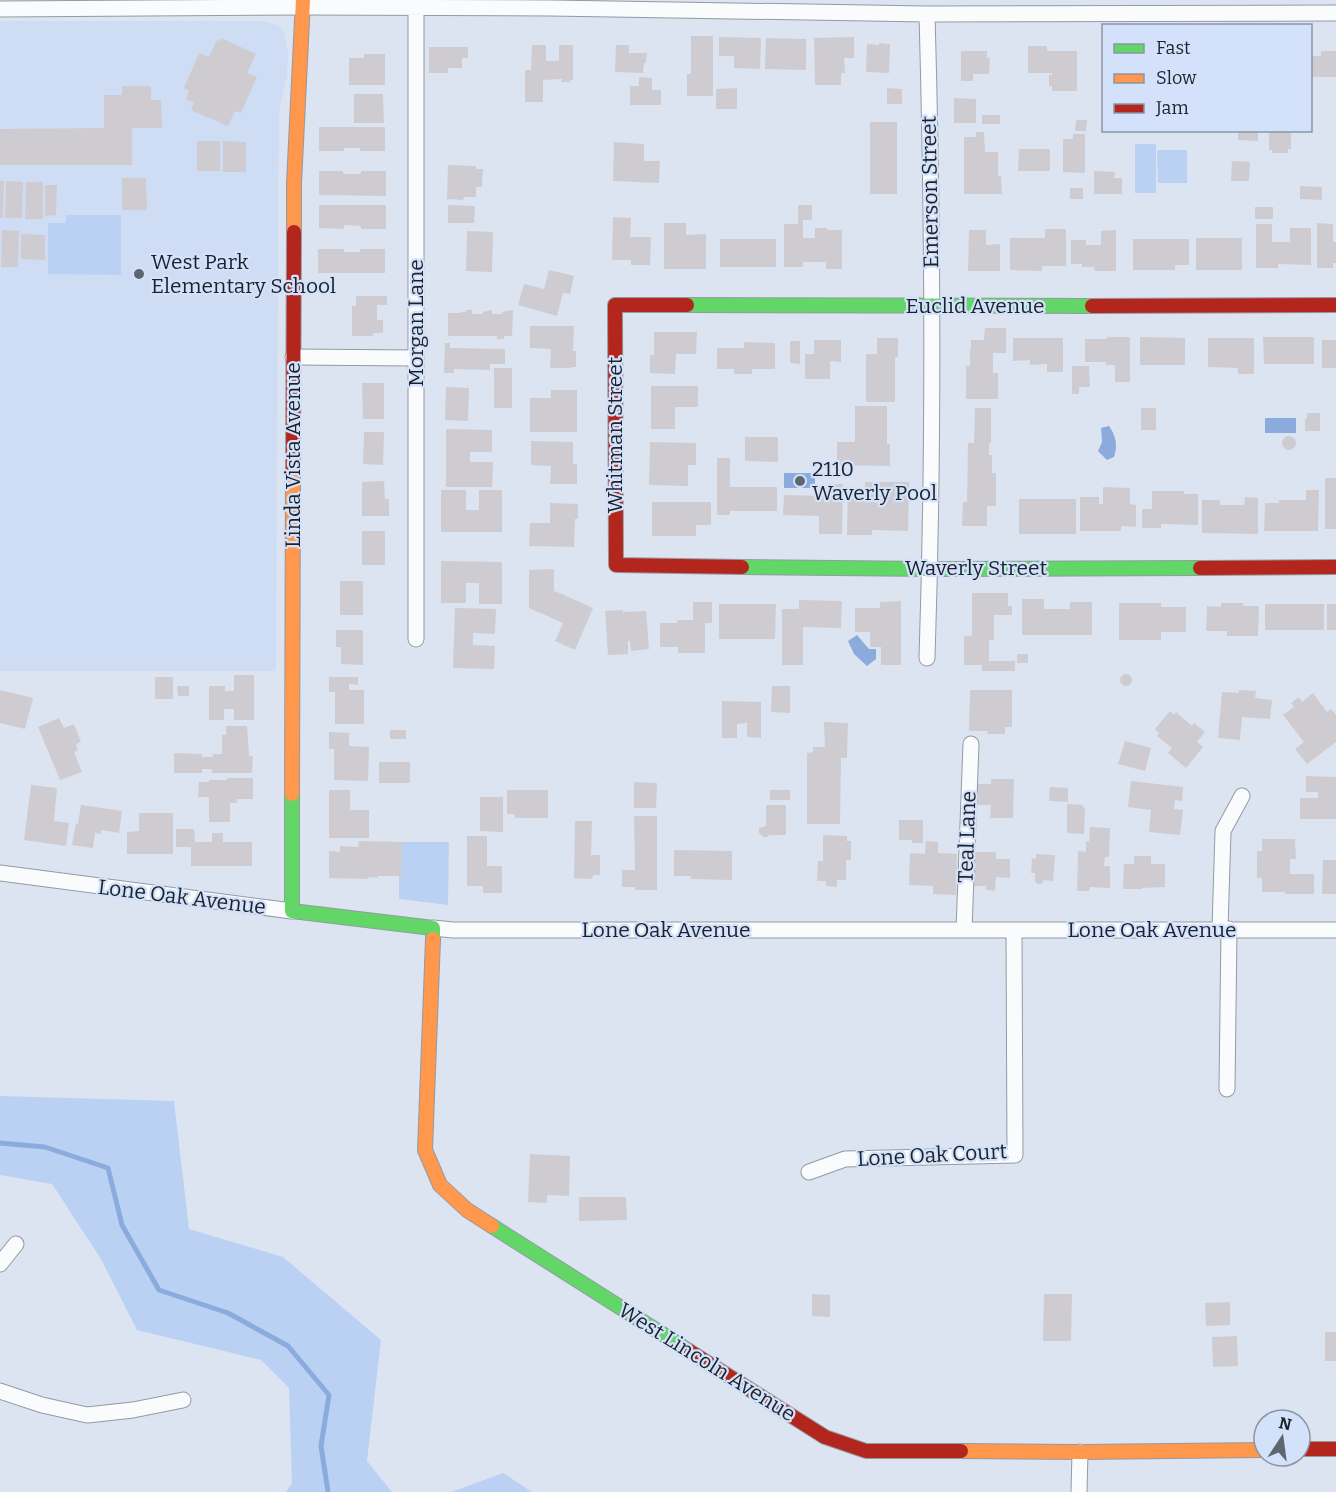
<svg xmlns="http://www.w3.org/2000/svg" width="1336" height="1492" font-family="Bitter,serif">
	<style>
		.built { fill: #cfddf4 }
		.green { fill: #bbd1f4 }
		.water { fill: #8cabdd }
		.lines { fill: none; stroke-linecap: round; stroke-linejoin: round }
		.stream { stroke: #8cabdd; stroke-width: 5 }
		.building { fill: #ceccd1 }
		.street-casing { stroke: #949aa4; stroke-width: 17 }
		.fast-casing { stroke: #949aa4; stroke-width: 16 }
		.slow-casing { stroke: #949aa4; stroke-width: 16 }
		.jam-casing { stroke: #949aa4; stroke-width: 16 }
		.street { stroke: #fafbfd; stroke-width: 15 }
		.fast { stroke: #63d668; stroke-width: 14 }
		.slow { stroke: #ff974d; stroke-width: 14 }
		.jam { stroke: #b3261e; stroke-width: 14 }
		.poi-dot { fill: #5f6670; stroke: #d3e2fa; stroke-width: 2 }
		.labels { text-anchor: middle; stroke-width: 4.5; stroke-linejoin: round; paint-order: stroke }
		.street-label { font-size: 21px; fill: #1c222a; stroke: #d3e2fa }
		.poi-label { font-size: 21px; fill: #1c222a; stroke: #d3e2fa; text-anchor: start }
	</style>
	<rect width="100%" height="100%" fill="#dce4f1"/>
	<path class="built" d="M0 21H263L277 25 284 32 288 53 287 76 280 106 279 121 276 671H0Z"/>
	<path class="green" d="M1135 144H1156V193H1135Z
		M1157 150H1187V183H1158Z
		M66 215H121V275L48 274V223H66Z
		M402 842H449L448 905 399 899V876H401Z
		M0 1096 174 1101 189 1229 283 1257 381 1340 367 1461 392 1492H286L292 1483 289 1388 261 1360 137 1330 101 1259 52 1184 0 1175Z
		M503 1473 532 1492H451Z"/>
	<path class="water" d="M1265 418H1296V433H1265Z
		M1109 426C1116 436 1118 445 1114 457L1107 460 1098 451 1102 442 1101 428Z
		M784 473H815V488H784Z
		M857 635 869 649H876V659L867 666 854 654 848 641Z"/>
	<g class="lines">
		<path class="stream" d="M0 1143 45 1147 108 1168 122 1225 159 1290 228 1313 288 1346 329 1395 321 1446 328 1492"/>
	</g>
	<path class="building" d="M691 36H713V96H687V74H691Z
		M719 37 761 38 760 69 734 68V56H719Z
		M854 37V58H844L845 73H841V85H815L814 38Z
		M221 38 256 54 247 73 257 77 241 113 235 111 228 126 191 110 194 103 186 99 189 91 184 88 199 53 209 57 217 40 220 41Z
		M766 38 806 39V70L765 69Z
		M879 43 890 44 889 73 866 72 867 44 879 45Z
		M532 45H546V61H559V45H573V80H570V82H561L562 79 543 80V102H525V70H531Z
		M616 45H629V53H647L646 63H644L643 73 615 72Z
		M1028 46H1047V51H1077V91H1052V86H1049V75H1052V73H1028Z
		M429 47H468V58H462V68H448V73H429Z
		M961 51H987V58H990L989 74H973V81H961Z
		M1321 51H1336V77H1310V56H1321Z
		M364 54H385V85H349V58H364Z
		M639 77 652 78V90H661V105H630V86H639Z
		M122 86H151V100H161L162 128H132V165H0V129L104 128V95H122Z
		M737 88V109H716V89Z
		M887 88 902 89V104H887Z
		M354 94H383L384 123H354Z
		M954 98 976 99V123H954Z
		M982 115H1000V124H982Z
		M1076 120H1087L1086 131H1075Z
		M870 122H897V194H870Z
		M319 127H385V151H360V148H344V151H319Z
		M1238 130H1258V141L1238 140Z
		M1269 130H1291V149H1288V153H1272V150H1269Z
		M976 132H984L985 152H998V176H1001L1002 194H964V137H976Z
		M1073 134H1085V173L1063 172V139H1073Z
		M197 141H220V171H197Z
		M223 141 246 142V172H223Z
		M614 142 644 144V161H660L659 183 613 181Z
		M1019 149H1050V171H1018Z
		M1232 161 1250 162 1249 181H1231Z
		M448 165 476 166V169H483L482 187H476V197H464L463 200 447 199Z
		M319 171H343V174H361V171H386V196L319 195Z
		M1094 171 1115 172 1114 178H1122V194H1094Z
		M122 178H146L147 210H122Z
		M0 181H4L3 218H0Z
		M6 181 23 182 22 218H5Z
		M26 182H43V219H25Z
		M45 185H57L56 215 45 216Z
		M1300 186 1322 187V200L1300 199Z
		M1070 188H1083V199H1070Z
		M319 205H386V229H361V226L344 225V229L319 228Z
		M448 205 475 206 474 223H448Z
		M798 205H812V220H803V238H815V228H827V230H842V269H826V262H803V267H784V224H798Z
		M1255 207H1273V219H1255Z
		M613 217 631 218 630 237H651L650 265H631V260H612Z
		M664 223H686V235L706 234V269H664Z
		M1317 223 1333 224V242H1336V263H1333V268H1317Z
		M1256 224H1272V242H1290V228H1311V265L1278 264V268H1256Z
		M1045 229H1066V266H1042V271L1010 270V238H1045Z
		M2 230 19 231 18 267H1Z
		M969 230H986V245L1000 244V271H968Z
		M1116 230V271H1095L1094 267H1082V264H1071V240H1086V245H1101V231Z
		M467 231 493 232 492 272 466 271Z
		M21 234 45 235V260L21 259Z
		M1196 238H1242V270H1196Z
		M720 239H776V267H720Z
		M1133 239H1189V265H1175V270H1133Z
		M318 249H344V252H360V249H385V273H318Z
		M549 270 574 276 570 294 563 293 557 316 518 305 524 284 544 289Z
		M356 296H387V305H377V320H383V333H373V336H352V306H356Z
		M466 310H472V314H483V312L492 310V314H503L502 312 513 310 512 336H504V339H497V336H448V313H461V312H466Z
		M530 326H574L573 351H576V367H571V368H550L551 349 530 348Z
		M985 328H1006V353H993V373H998V399H966V366H970V349H971V340H984Z
		M654 332H697L696 354H676L675 374 650 373V355H654Z
		M1107 337H1130V382H1115V365H1106V362H1085V339H1107Z
		M1140 337 1185 338V365H1140Z
		M1263 337H1314V364H1264Z
		M877 338H898V357H895V402H866V354H877Z
		M1013 338H1063V372H1047V364L1030 365V360L1013 361Z
		M1208 338H1254V374H1238V368L1208 367Z
		M814 340H841V362L830 361V379H805V354H814Z
		M1322 340H1336V368H1322Z
		M790 341H800V364L790 363Z
		M744 342 775 343V369H752V374H734V369H717V348H744Z
		M445 343H450V348L505 349V364H490V370L454 369V373H444Z
		M1072 366H1089L1090 387H1079V394H1072Z
		M494 368H512V408H494Z
		M362 383H384V419H363Z
		M651 386H698V407H675V429H651Z
		M446 387 469 388 468 421 445 420Z
		M551 390H577V432H530V398H551Z
		M855 406H887V444H890V466L837 465V442H855Z
		M975 408H991V443H989V455H992V473H996V506H987V526H962L963 502H967L968 443H974Z
		M1141 408H1156V430H1141Z
		M1307 413H1320V431H1305V419H1307Z
		M446 429 492 430V452H470V462H493L492 487H446Z
		M364 432H384L383 465 363 464Z
		M1282 443a7 7 0 1 1 14 0a7 7 0 1 1-14 0Z
		M745 437H778V462L745 461Z
		M531 441 573 442V464H577V484H550L551 466 531 465Z
		M650 442 696 443V465H688V486L649 485Z
		M717 458H730V487H777V511H730V515H717Z
		M1325 478H1336V529H1325Z
		M384 481 385 499H389V516H362V482Z
		M865 482H909L908 531 872 530V535H847L848 489H865Z
		M829 484H843L842 534H819V516L783 515 784 495 828 496Z
		M1103 487 1130 488V504L1136 505V527L1121 526V531H1080V497H1099V504H1103Z
		M441 490H466V510H479V490H502V532H441Z
		M1306 490H1319L1318 531H1264L1265 503H1279V500H1306Z
		M1152 491H1184V494H1198V525L1161 524V528H1142V509H1152Z
		M1245 497 1258 498V534L1202 533V500H1220V505H1244Z
		M1019 499H1076V534H1019Z
		M652 502H711V525H696V536H652Z
		M550 503 578 504V519H575L574 547 529 546 530 523H550Z
		M362 531H385V565H362Z
		M441 561 502 562V604H479V583H466V603H441Z
		M554 569V593L555 591 593 608 575 650 555 641 563 623 529 608V570Z
		M340 581H363V615H340Z
		M972 593H1008V606H1012V615H994V640H989V661H1015V671H982V665H964V636H972Z
		M1022 599H1044V609H1070V602H1092V635H1022Z
		M799 600 842 601 841 628 803 627V665H782V609H799Z
		M901 601V665H881V647H870V632H855V608H880V602Z
		M693 602H712V623H705V653H678V647H660V623H677V620H693Z
		M1119 603H1161V607H1186V632H1161V640H1119Z
		M1221 603H1243V606H1259L1258 636H1227V631H1206L1207 606 1221 607Z
		M719 604H776L775 639H719Z
		M1265 604H1324V630H1265Z
		M1327 604H1336V630H1327Z
		M455 608 496 609 495 634 473 633V645L495 646 494 669 453 668Z
		M623 610V612L646 611 649 649 631 651 630 641H628V654L608 655 605 611Z
		M336 630H363V665L341 664V647H336Z
		M1017 654H1028V663H1017Z
		M1120 680a6 6 0 1 1 12 0a6 6 0 1 1-12 0Z
		M234 675H254V720H234V709H224V720H209V686H225V691H234Z
		M155 677H173V699H155Z
		M329 677H358V685L349 684V690H364V724H335V692H329Z
		M177 686H189V696H178Z
		M772 686H790V713L771 712Z
		M0 690 33 698 25 729 0 723Z
		M970 690H1012V727H1005V734H987L988 731H969Z
		M1239 690 1256 691 1255 698 1272 700 1270 719 1242 717 1240 740 1218 738 1222 692 1239 693Z
		M1313 693 1327 712 1331 709 1336 715V742L1307 764 1295 749 1304 742 1283 715 1294 707 1291 703 1299 697 1302 702Z
		M722 701 761 702V738L747 737V723L737 724V738H722Z
		M1170 711 1174 715 1176 712 1192 726 1194 723 1205 732 1197 742 1203 747 1186 768 1168 753 1172 748 1157 736 1159 733 1155 729Z
		M59 718 64 728 74 724 81 742 76 744 78 750 74 752 82 772 60 780 38 727Z
		M824 722 848 723 847 758H841L840 824H807V753L813 752V747H825Z
		M226 726H247L249 756H253L252 773H212V769H202V773H174V753L202 754V757H213V754H222V735H226Z
		M390 730H406V739H390Z
		M329 732 349 733V746L369 747 368 781 334 780V749H329Z
		M1125 741 1151 748 1145 771 1118 764Z
		M379 762H410V783H379Z
		M1306 776 1336 777V819H1300V798H1318V792H1306Z
		M227 778H253V799H237V803H230V822H209V797H198L199 782H209V780H227Z
		M991 779H1014L1013 818H990L991 805H976L977 784H991Z
		M1131 781 1183 787 1182 801 1175 800 1174 809 1183 810 1180 835 1149 832 1151 810 1128 807Z
		M634 782 657 783 656 808H634Z
		M31 785 57 788 54 821 69 823 66 846 24 840Z
		M1050 787 1068 788V802L1049 801Z
		M329 790H350V810H369V838H329Z
		M507 790H548V818H515L514 814H507Z
		M770 790H790V800H770Z
		M480 797H503V832L480 831Z
		M1067 804 1083 805V807L1085 808 1084 834 1067 833Z
		M81 805 122 811 119 833 101 830V834L95 833 93 848 72 845 76 823 78 824Z
		M766 805H786V835H769L767 837H763L759 833V828L766 826Z
		M139 813H173V854H127V832L139 831Z
		M634 816H657V890H635V887H622V870H635Z
		M899 820H923V843H912V840H899Z
		M575 821H592L591 855H600V875H593L592 879 574 878Z
		M1090 827 1110 828 1109 857H1105L1104 866H1110V888L1090 887 1089 891H1077L1078 851 1086 852V841L1089 842Z
		M176 829H194L195 842H212V833H223V842H252V866H191V847H176Z
		M823 835 847 836V841H851V860H846V880H837V887L826 886V881H817L818 861H823Z
		M467 836H487V866H502V893H483V886H467Z
		M1262 839H1295L1296 859H1290V874H1314V894H1285V892H1262V878H1257V851H1262Z
		M359 841 402 842 401 876H378V878L369 877 368 879 329 878V851L340 852V846L358 847Z
		M926 841 938 842V853L957 854 956 895 933 894V886L909 885 910 853 925 854Z
		M674 850 732 851V880L691 879V876H674Z
		M975 852H996V859H1010V878L996 877 995 891 986 890V886H974Z
		M1036 854 1055 855 1053 881 1044 880 1041 884H1037L1035 881V873H1031L1032 858 1036 859Z
		M1134 856H1151V864H1165V887L1142 888V889H1123L1124 864H1134Z
		M1323 860H1336V894H1322Z
		M530 1154 570 1156 569 1196 547 1195V1203L528 1202Z
		M579 1197H626L627 1220 579 1221Z
		M812 1294 830 1295V1317L812 1316Z
		M1044 1294H1072L1071 1341H1043Z
		M1230 1302V1325L1206 1326 1205 1303Z
		M1325 1332H1336V1361H1325Z
		M1237 1336 1238 1366 1213 1367 1212 1337Z"/>
	<g class="lines">
		<defs>
			<path id="street" d="M416 8V639
				M0 9 303 7 551 8 927 14 1336 13
				M293 357 416 358
				M927 658C934 443 933 229 927 14
				M0 873 292 911
				M433 928 453 930H1336
				M1220 929 1223 831 1242 796
				M964 930 971 744
				M1227 1089 1229 929
				M809 1172 845 1159 1015 1155 1014 930
				M0 1264 16 1244
				M0 1391 42 1405 87 1415 133 1410 183 1400
				M1079 1492 1080 1452"/>
			<path id="fast" d="M687 305 1092 306
				M742 567 930 569 1200 568
				M292 794V911L433 928V939
				M492 1226 689 1351"/>
			<path id="slow" d="M294 232V183L303 0
				M292 794 293 467
				M433 939 425 1150 440 1185 467 1210 492 1226
				M961 1451 1080 1452 1264 1450"/>
			<path id="jam" d="M687 305H615L616 565 742 567
				M1092 306 1336 305
				M293 467 294 232
				M1200 568 1336 567
				M689 1351 825 1437 866 1451H961
				M1300 1449H1336"/>
		</defs>
		<use href="#street" class="street-casing"/>
		<use href="#fast" class="fast-casing"/>
		<use href="#slow" class="slow-casing"/>
		<use href="#jam" class="jam-casing"/>
		<use href="#street" class="street"/>
		<use href="#fast" class="fast"/>
		<use href="#slow" class="slow"/>
		<use href="#jam" class="jam"/>
	</g>
	<g class="poi-dot">
		<circle cx="139" cy="274" r="6"/>
		<circle cx="800" cy="481" r="6"/>
	</g>
	<g class="labels">
		<g class="street-label">
			<text transform="translate(930 192) rotate(-91)" y="7">Emerson Street</text>
			<text x="975" y="313">Euclid Avenue</text>
			<text transform="translate(416 323) rotate(-90)" y="7">Morgan Lane</text>
			<text transform="translate(615 435) rotate(-90)" y="7">Whitman Street</text>
			<text transform="translate(293 455) rotate(-90)" y="7">Linda Vista Avenue</text>
			<text x="976" y="575">Waverly Street</text>
			<text transform="translate(967 837) rotate(-88)" y="7">Teal Lane</text>
			<text transform="translate(182 897) rotate(7)" y="7">Lone Oak Avenue</text>
			<text x="666" y="937">Lone Oak Avenue</text>
			<text x="1152" y="937">Lone Oak Avenue</text>
			<text transform="translate(932 1155) rotate(-3)" y="7">Lone Oak Court</text>
			<text transform="translate(707 1362) rotate(32)" y="7">West Lincoln Avenue</text>
		</g>
		<g class="poi-label">
			<text x="151" y="269">West Park<tspan x="151" dy="24">Elementary School</tspan></text>
			<text x="812" y="476">2110<tspan x="812" dy="24">Waverly Pool</tspan></text>
		</g>
	</g>
	<rect x="1102" y="24" width="210" height="108" fill="#d3e2fa" stroke="#8a95a7" stroke-width="1.5"/>
	<rect x="1114" y="44" width="30" height="9" fill="#63d668" stroke="#8a95a7" stroke-width="1.5"/>
	<text x="1156" y="54" font-size="18" fill="#1c222a">Fast</text>
	<rect x="1114" y="74" width="30" height="9" fill="#ff974d" stroke="#8a95a7" stroke-width="1.5"/>
	<text x="1156" y="84" font-size="18" fill="#1c222a">Slow</text>
	<rect x="1114" y="104" width="30" height="9" fill="#b3261e" stroke="#8a95a7" stroke-width="1.5"/>
	<text x="1156" y="114" font-size="18" fill="#1c222a">Jam</text>
	<g transform="translate(1282 1438) rotate(13)"><circle r="28" fill="#d3e2fa" stroke="#8a95a7" stroke-width="1.5"/>
	<path d="M0-4.5L10 22L0 15L-10 22Z" fill="#5f6670"/>
	<text y="-9" font-size="16" font-weight="bold" text-anchor="middle" fill="#1c222a">N</text>
	</g>
</svg>
